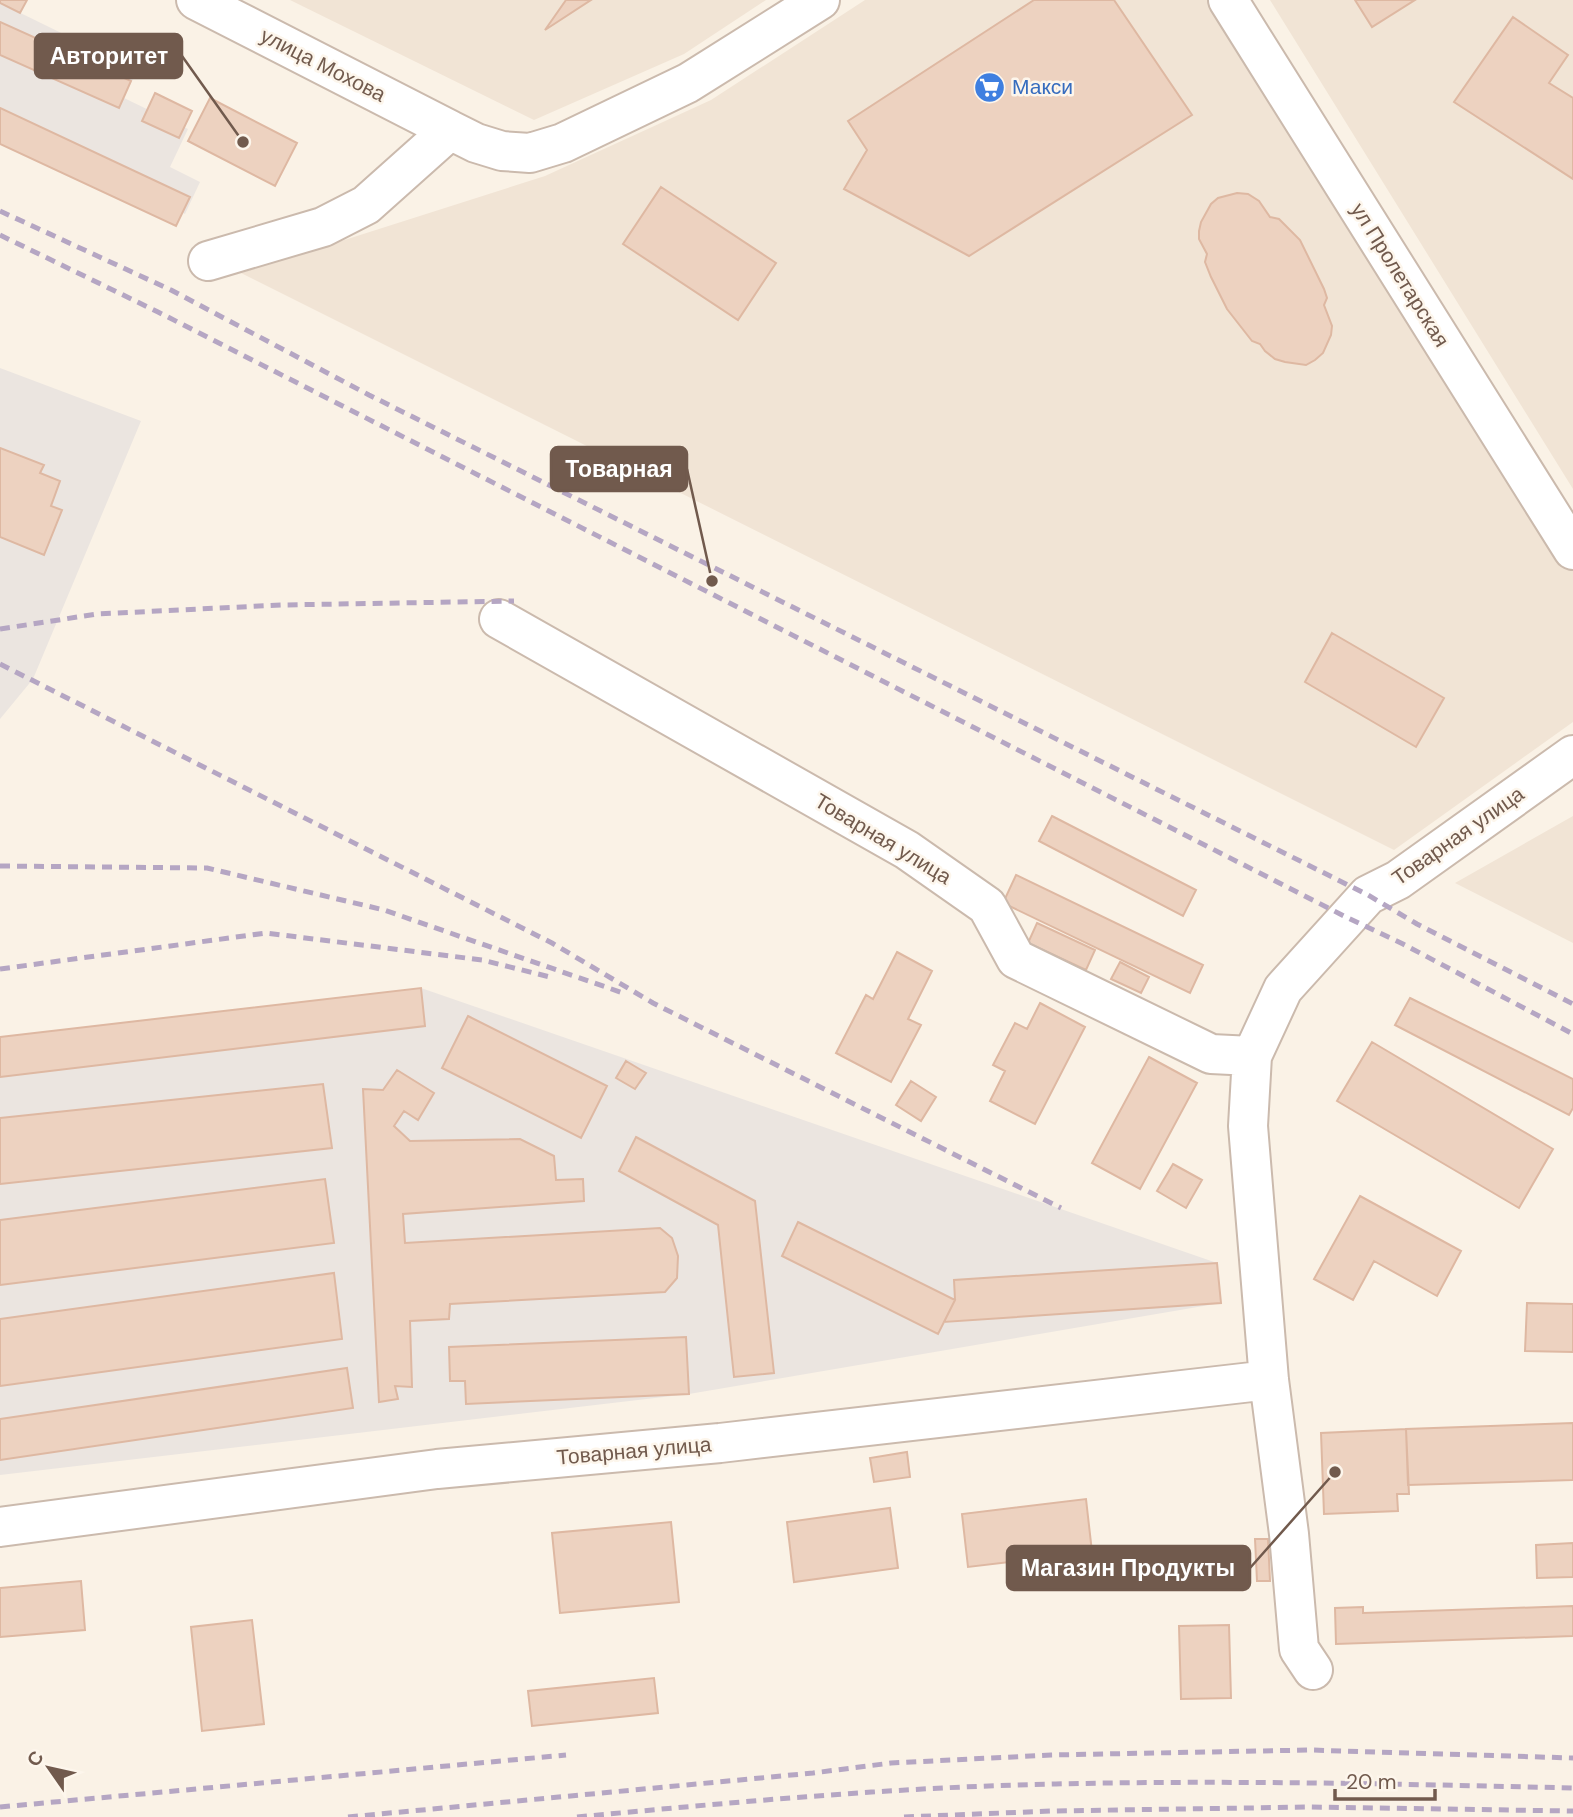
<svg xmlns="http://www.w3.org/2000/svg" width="1573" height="1817" font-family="'DM Sans',sans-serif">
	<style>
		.residential { fill: #f1e4d5 }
		.industrial { fill: #ebe5e0 }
		.building { fill: #edd2c0; stroke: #deb8a2; stroke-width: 2 }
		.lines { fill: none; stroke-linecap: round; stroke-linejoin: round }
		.minor-casing { stroke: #cbbaad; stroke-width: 42 }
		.minor { stroke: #fff; stroke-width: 38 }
		.rail { stroke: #b5a6c3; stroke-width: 5; stroke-dasharray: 10 7; stroke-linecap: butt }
		.labels { text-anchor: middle; stroke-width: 5; stroke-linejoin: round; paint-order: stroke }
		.street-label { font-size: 21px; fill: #715a4d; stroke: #fdf6ec }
		.shop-label { font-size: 21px; fill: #366cbe; stroke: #fdf6ec; text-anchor: start }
		.leader { fill: none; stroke: #715a4d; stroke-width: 2.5 }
		.callout-dot { fill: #715a4d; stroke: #fdf6ec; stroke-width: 2.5 }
		.callout { fill: #715a4d; stroke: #715a4d; stroke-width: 2.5 }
		.callout-label { font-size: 23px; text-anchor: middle; font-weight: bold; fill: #fff }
	</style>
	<rect width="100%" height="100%" fill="#faf2e6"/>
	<path class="residential" d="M290 0H766L684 54 534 120Z
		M865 0H1223L1573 564V722L1394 850 241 273 545 176 711 100Z
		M1270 0H1573V489Z
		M1573 816V943L1455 883Z"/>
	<path class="industrial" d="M0 3 137 70 124 98 188 129 170 167 200 182 185 214 0 124Z
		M0 368 141 421 33 679 0 719Z
		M421 988 1217 1263 1221 1303 689 1394 0 1475V1037Z"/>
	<path class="building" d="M0 0H27L20 13 0 3Z
		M566 0H591L545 30Z
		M1034 0H1114L1192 115 969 256 844 189 867 150 848 121Z
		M1355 0H1415L1372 27Z
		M1513 17 1568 55 1549 83 1573 98V179L1454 102Z
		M0 22 131 81 119 108 0 55Z
		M155 93 192 111 179 138 142 121Z
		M210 98 297 143 275 186 188 141Z
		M0 108 190 197 176 226 0 144Z
		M661 187 776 263 738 320 623 244Z
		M1237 193 1248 194 1259 201 1270 217 1279 219 1300 240 1324 289 1327 298 1324 305 1332 326 1331 335 1323 353 1315 360 1306 365 1285 362 1275 359 1265 351 1260 344 1252 341 1227 309 1211 277 1205 262 1207 254 1199 239V231L1201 222 1211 204 1218 198Z
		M0 448 44 465 40 473 60 481 51 506 62 510 44 555 0 537Z
		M1332 633 1444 698 1416 747 1305 682Z
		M1052 816 1196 890 1183 916 1039 841Z
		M1016 875 1203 965 1190 993 1003 903Z
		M1037 923 1095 950 1086 970 1028 943Z
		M897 952 932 971 908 1019 921 1025 891 1082 836 1053 866 995 873 999Z
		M1120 962 1149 977 1141 993 1111 979Z
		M421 988 425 1026 0 1077V1037Z
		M1410 998 1573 1079V1108L1569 1115 1395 1025Z
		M1040 1003 1085 1027 1035 1124 990 1101 1005 1071 993 1065 1015 1023 1027 1029Z
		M468 1016 607 1086 581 1138 442 1068Z
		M1372 1042 1553 1149 1519 1208 1337 1101Z
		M1149 1057 1197 1083 1140 1189 1092 1163Z
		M626 1061 646 1073 635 1089 616 1078Z
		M397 1070 434 1093 418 1120 404 1111 394 1126 410 1141 520 1139 554 1156 556 1180 583 1179 584 1201 403 1214 405 1243 660 1228 672 1238 678 1256 677 1278 665 1292 450 1304 449 1319 410 1321 412 1387 395 1386 398 1399 379 1402 363 1089 383 1090Z
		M911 1081 936 1097 921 1121 896 1105Z
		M323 1084 332 1148 0 1184V1118Z
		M636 1137 755 1201 774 1373 734 1377 718 1225 619 1171Z
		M1173 1164 1202 1180 1186 1208 1157 1191Z
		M325 1179 334 1243 0 1285V1220Z
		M1360 1196 1461 1251 1437 1296 1374 1261 1353 1300 1314 1279Z
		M798 1222 955 1300 938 1334 782 1256Z
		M1217 1263 1221 1303 944 1322 955 1300 954 1280Z
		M334 1273 342 1339 0 1386V1319Z
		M1527 1303 1573 1304V1352L1525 1351Z
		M686 1337 689 1394 466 1404 465 1381H450L449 1347Z
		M347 1368 353 1408 0 1460V1419Z
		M1573 1423V1480L1408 1485 1406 1429Z
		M1406 1429 1409 1494H1397L1398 1511 1324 1514 1321 1433Z
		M907 1452 910 1477 874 1482 870 1458Z
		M1086 1499 1092 1552 968 1567 962 1514Z
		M890 1508 898 1568 794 1582 787 1522Z
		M671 1522 679 1602 560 1613 552 1533Z
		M1255 1539H1268L1270 1581H1257Z
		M1573 1543V1577L1537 1578 1536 1545Z
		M81 1581 85 1630 0 1637V1588Z
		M1573 1606V1636L1336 1644 1335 1608 1363 1607V1613Z
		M252 1620 264 1724 202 1731 191 1627Z
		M1229 1625 1231 1698 1181 1699 1179 1626Z
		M654 1678 658 1713 532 1726 528 1691Z"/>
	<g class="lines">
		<defs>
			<path id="minor" d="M196 0 450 130
				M1228 0 1573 550
				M208 261 323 227 366 205 450 130 476 143 502 151 530 153 563 143 688 83 820 0
				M499 619 907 850 987 906 1016 959 1211 1054 1252 1056
				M0 1527 437 1469 720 1443 1269 1380
				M1313 1670 1299 1649 1289 1534 1269 1380 1248 1126 1252 1056 1283 989 1368 895 1398 880 1573 755"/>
		</defs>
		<use href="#minor" class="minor-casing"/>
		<use href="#minor" class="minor"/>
		<path class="rail" d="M0 211 171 290 369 395 1368 895 1417 924 1573 1004
			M0 235 158 312 1348 918 1403 944 1573 1034
			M0 629 97 614 281 605 514 601
			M0 664 552 943 653 1003 1061 1208
			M0 866 207 868 384 910 623 993
			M0 969 266 933 482 960 554 978
			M0 1807 566 1755
			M348 1817 813 1773 891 1763 1051 1755 1310 1750 1573 1758
			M577 1817C736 1802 896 1787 1056 1784 1228 1780 1401 1784 1573 1788
			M904 1817 1051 1811 1311 1807 1573 1811"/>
	</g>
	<defs>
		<symbol id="supermarket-disc" viewBox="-11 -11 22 22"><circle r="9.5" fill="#3f7fe0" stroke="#fdf6ec"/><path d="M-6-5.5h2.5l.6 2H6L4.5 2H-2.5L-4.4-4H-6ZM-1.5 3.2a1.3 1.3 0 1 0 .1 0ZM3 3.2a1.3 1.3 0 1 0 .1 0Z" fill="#fff"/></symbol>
	</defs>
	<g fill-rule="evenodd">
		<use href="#supermarket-disc" x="972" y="70" width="35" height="35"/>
	</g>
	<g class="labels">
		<g class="street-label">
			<text transform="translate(323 65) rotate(27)" y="7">улица Мохова</text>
			<text transform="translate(1400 275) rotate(58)" y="7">ул Пролетарская</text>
			<text transform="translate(1458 836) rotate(-35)" y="7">Товарная улица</text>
			<text transform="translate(883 839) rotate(31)" y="7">Товарная улица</text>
			<text transform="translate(634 1451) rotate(-5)" y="7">Товарная улица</text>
		</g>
		<g class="shop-label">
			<text x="1012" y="94">Макси</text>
		</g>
	</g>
	<path class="leader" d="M243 142L182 56M712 581L687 469M1335 1472L1250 1568"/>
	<g class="callout-dot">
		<circle cx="243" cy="142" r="7"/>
		<circle cx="712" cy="581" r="7"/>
		<circle cx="1335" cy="1472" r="7"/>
	</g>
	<g class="callout">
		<rect x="35" y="34" width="147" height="44" rx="7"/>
		<rect x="551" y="447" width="136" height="44" rx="7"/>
		<rect x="1007" y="1546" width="243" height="44" rx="7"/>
	</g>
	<g class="callout-label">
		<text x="109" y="64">Авторитет</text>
		<text x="619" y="477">Товарная</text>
		<text x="1128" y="1576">Магазин Продукты</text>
	</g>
	<g transform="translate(49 1768) rotate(304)" stroke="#fdf6ec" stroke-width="5" paint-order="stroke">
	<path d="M0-5L12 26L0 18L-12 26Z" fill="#715a4d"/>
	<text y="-10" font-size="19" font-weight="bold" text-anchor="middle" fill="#715a4d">С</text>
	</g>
	<path d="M1335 1789v10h100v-10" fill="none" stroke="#715a4d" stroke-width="3.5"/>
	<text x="1346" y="1789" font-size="21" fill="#715a4d" stroke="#fdf6ec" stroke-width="5" paint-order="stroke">20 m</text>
</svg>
